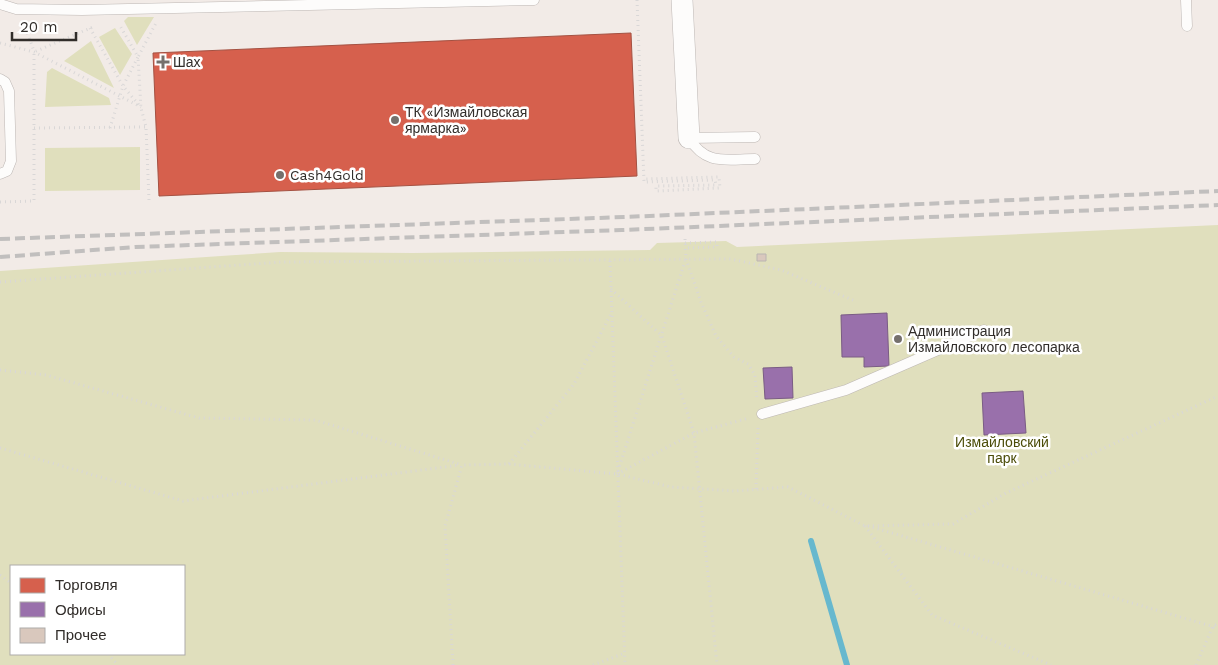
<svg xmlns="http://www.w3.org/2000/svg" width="1218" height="665" font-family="'Work Sans',sans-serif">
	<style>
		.green { fill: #e0dfbd; fill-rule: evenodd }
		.shops { fill: #d6604d; stroke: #a45142 }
		.offices { fill: #9970ab; stroke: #7a5c84 }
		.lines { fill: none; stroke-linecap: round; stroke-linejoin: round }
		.stream { stroke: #67b8ce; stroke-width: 6 }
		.building { fill: #d9c8bd; stroke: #bab5b2 }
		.service-casing { stroke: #bdb7b4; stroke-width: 11 }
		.minor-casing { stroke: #bdb7b4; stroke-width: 22 }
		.path { stroke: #d9d7d7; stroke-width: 3; stroke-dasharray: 1 4; stroke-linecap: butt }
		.service { stroke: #fdfcfb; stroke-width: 10 }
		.minor { stroke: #fdfcfb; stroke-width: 21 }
		.rail { stroke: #c1bfbe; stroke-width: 4; stroke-dasharray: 10 5; stroke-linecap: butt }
		.poi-dot { fill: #75706c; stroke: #fff; stroke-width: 2 }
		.labels { text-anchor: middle; stroke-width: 5; stroke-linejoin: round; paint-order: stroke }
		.poi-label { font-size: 14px; fill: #312d2a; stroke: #fff; text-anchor: start }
		.park-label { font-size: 14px; fill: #4b4c08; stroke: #fff }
	</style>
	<rect width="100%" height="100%" fill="#f2ebe7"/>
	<path class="green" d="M128 17H154L137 45 124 21Z
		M115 28 132 54 120 75 99 37Z
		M91 41 114 88 64 61Z
		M52 68 109 98 111 105 45 107 47 72Z
		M140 147V190L45 191V148Z
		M1218 225V665H0V271L280 252 413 253 650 250 657 243 726 241 737 247ZM11 566H184V654H11Z"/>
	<path class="shops" d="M631 33 637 176 159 196 153 53Z"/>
	<path class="offices" d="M887 313 889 366 864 367V357H842L841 315Z
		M792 367 793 398 765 399 763 368Z
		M1023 391 1026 433 984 435 982 393Z"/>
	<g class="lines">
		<path class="stream" d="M811 541 847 665"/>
	</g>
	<path class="building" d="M757 254H766V261H757Z"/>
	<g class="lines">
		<defs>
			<path id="service" d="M1186 0 1187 26
				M0 4 16 9 82 10 534 0
				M0 79 5 82 9 91 11 161 7 171 0 174
				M689 138C706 166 726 159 755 159
				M689 138 755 137
				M762 414 846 390 984 330"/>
			<path id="minor" d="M682 0 689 138"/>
		</defs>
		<use href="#service" class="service-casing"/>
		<use href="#minor" class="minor-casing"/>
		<path class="path" d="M637 0 644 182 715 180 716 185 656 186V191L720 188 719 177 644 179
			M24 24 34 51
			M90 28 123 86 139 105
			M0 43 34 52 141 107
			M34 128 146 127
			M110 128 123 86 138 57 119 24
			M149 200 146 127 141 108 138 57 156 23
			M0 202 34 201V52L93 27
			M685 239 686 259 701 302 716 336 734 357 748 364 755 375 757 400
			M685 243 717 242V247L685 248
			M610 261 625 665
			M0 282 282 262 731 259 781 270 855 301
			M611 289 662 336 694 433 717 665
			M0 370 46 375 199 418 315 420 462 465
			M0 448 183 501 460 465
			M509 464 574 384 611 314
			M618 471 685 261
			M617 474 694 433 749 418
			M756 489 758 427
			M865 526 932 615 1051 665
			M868 526 1218 628
			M0 575 11 583
			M108 654 118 665
			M453 665 445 526 462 465 509 464 617 474 671 487 735 491 788 487 865 526 953 524 1006 493 1218 396
			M593 665 625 653
			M1196 665 1213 626 1218 624"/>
		<use href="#service" class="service"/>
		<use href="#minor" class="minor"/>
		<path class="rail" d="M0 239 625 217 1218 191
			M0 257 135 247 622 230 1218 205"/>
	</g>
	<g class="poi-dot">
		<path d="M160.5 54.5h5v5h5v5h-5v5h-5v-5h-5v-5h5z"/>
		<circle cx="395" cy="120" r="5"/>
		<circle cx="280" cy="175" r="5"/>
		<circle cx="898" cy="339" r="5"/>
	</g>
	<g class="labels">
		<g class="poi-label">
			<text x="173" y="67">Шах</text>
			<text x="405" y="117">ТК «Измайловская<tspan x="405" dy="16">ярмарка»</tspan></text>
			<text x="290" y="180">Cash4Gold</text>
			<text x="908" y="336">Администрация<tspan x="908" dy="16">Измайловского лесопарка</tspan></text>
		</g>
		<g class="park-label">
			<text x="1002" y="447">Измайловский<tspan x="1002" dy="16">парк</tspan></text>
		</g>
	</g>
	<rect x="10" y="565" width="175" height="90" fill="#ffffff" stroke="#adabaa"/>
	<rect x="20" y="578" width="25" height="15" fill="#d6604d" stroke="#adabaa"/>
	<text x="55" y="590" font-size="15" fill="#312d2a">Торговля</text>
	<rect x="20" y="602" width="25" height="15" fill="#9970ab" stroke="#adabaa"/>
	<text x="55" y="615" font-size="15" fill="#312d2a">Офисы</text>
	<rect x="20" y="628" width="25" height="15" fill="#d9c8bd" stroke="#adabaa"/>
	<text x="55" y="640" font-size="15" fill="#312d2a">Прочее</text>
	<path d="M12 32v8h64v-8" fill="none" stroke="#312d2a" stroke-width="2.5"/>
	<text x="20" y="32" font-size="15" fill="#312d2a" stroke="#ffffff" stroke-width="4" paint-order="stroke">20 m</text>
</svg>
